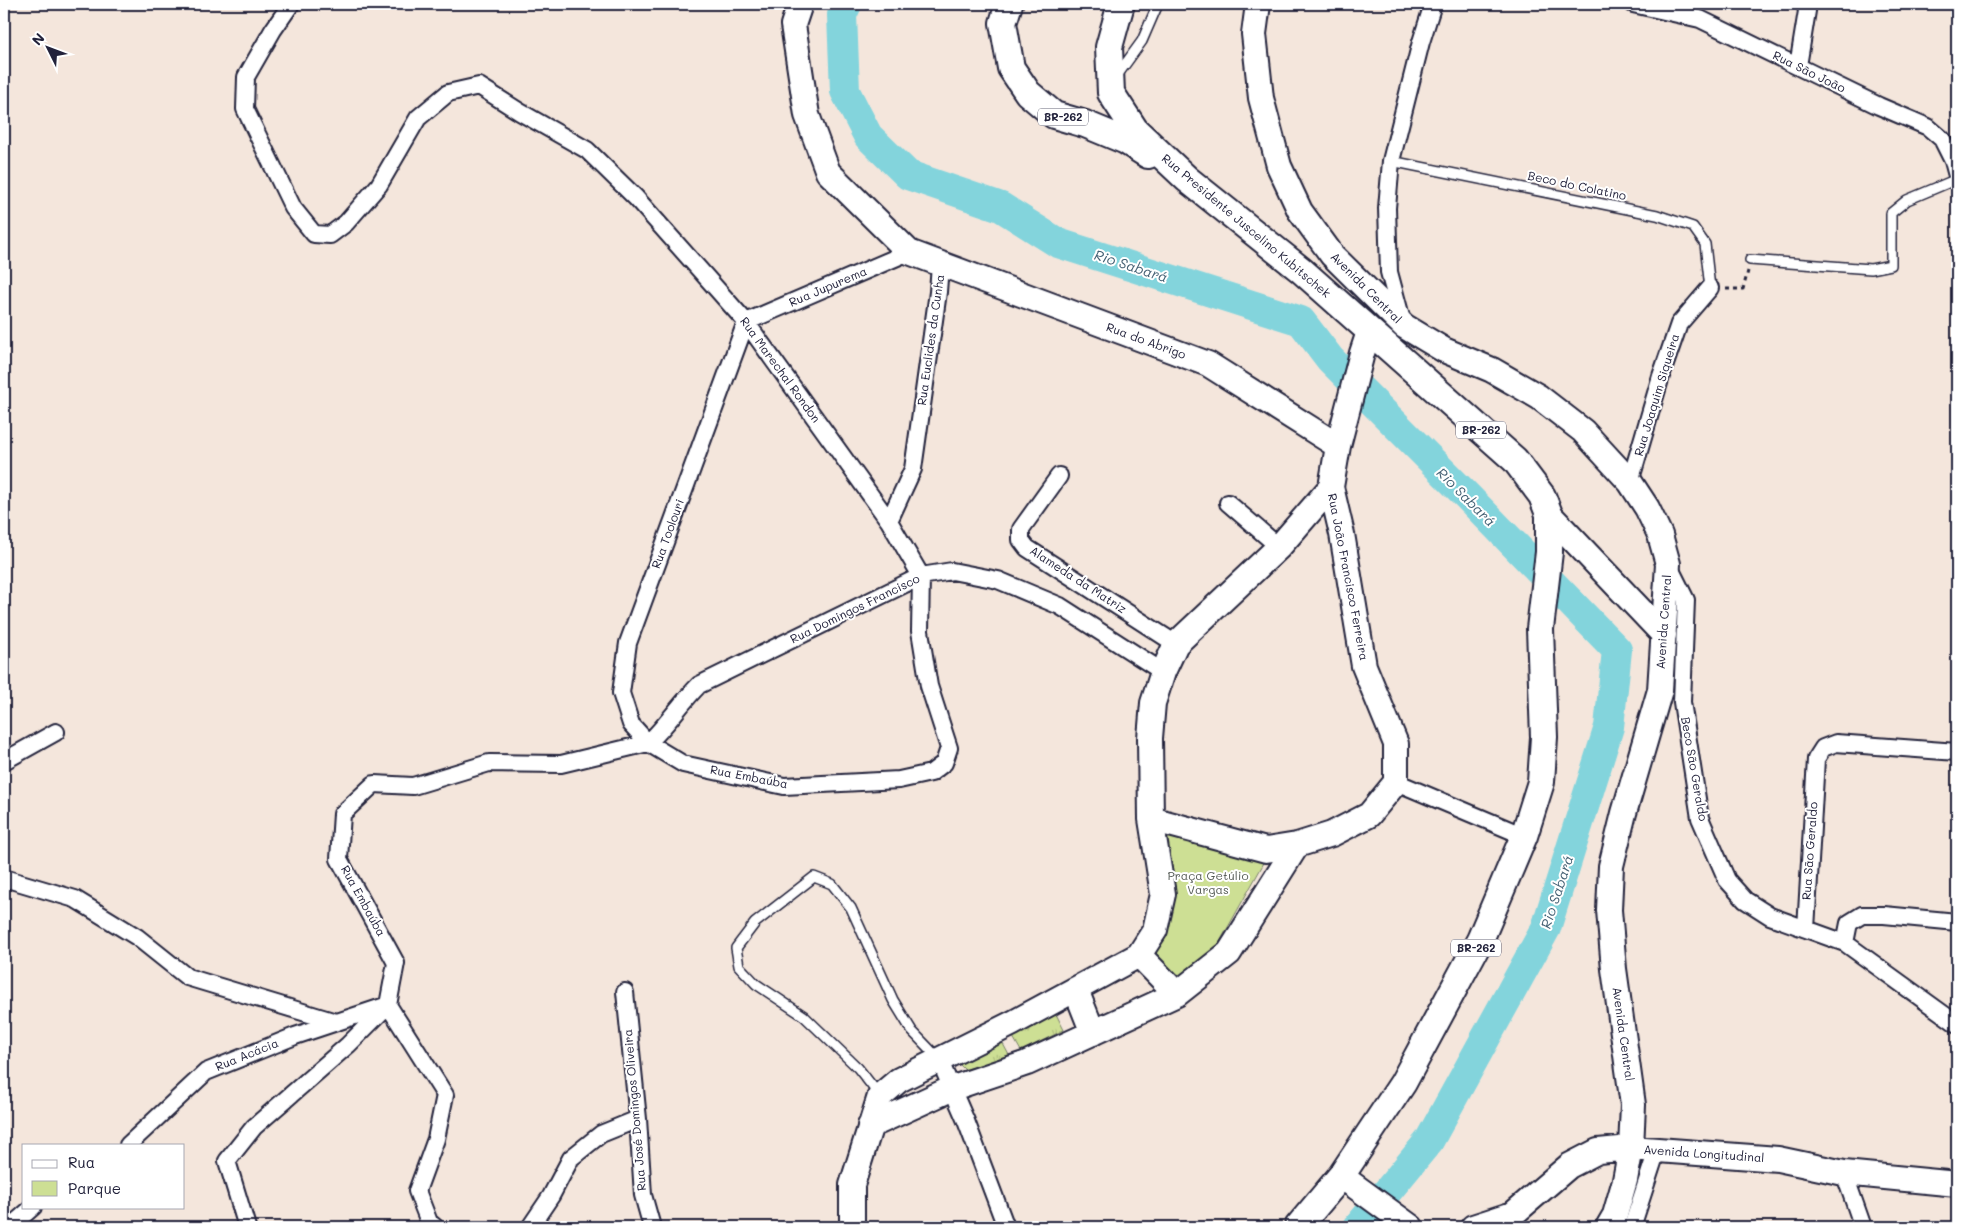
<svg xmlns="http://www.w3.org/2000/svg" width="1961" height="1231" font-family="Mali,sans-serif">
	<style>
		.grass { fill: url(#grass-tufts); stroke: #788068 }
		.green { fill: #cddf94; stroke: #788068 }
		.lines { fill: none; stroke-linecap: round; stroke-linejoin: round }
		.river { stroke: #83d4dc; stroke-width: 30 }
		.lane-casing { stroke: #22223b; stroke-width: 12 }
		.street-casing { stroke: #22223b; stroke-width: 20 }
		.secondary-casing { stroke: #22223b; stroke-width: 28 }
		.primary-casing { stroke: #22223b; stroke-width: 30 }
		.path { stroke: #22223b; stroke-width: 3; stroke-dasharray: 4 4; stroke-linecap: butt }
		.lane { stroke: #fff; stroke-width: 9 }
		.street { stroke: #fff; stroke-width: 16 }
		.secondary { stroke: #fff; stroke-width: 24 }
		.primary { stroke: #fff; stroke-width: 26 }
		.labels { text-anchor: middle; stroke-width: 4; stroke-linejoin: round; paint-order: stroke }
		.shield { fill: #fff; stroke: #646476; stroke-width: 1 }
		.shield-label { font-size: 11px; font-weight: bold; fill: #22223b }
		.street-label { font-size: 12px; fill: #22223b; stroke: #fff }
		.park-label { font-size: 12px; fill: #555b56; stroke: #fff }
		.water-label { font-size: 14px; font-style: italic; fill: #446073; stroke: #fff }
	</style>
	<defs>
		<pattern id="grass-tufts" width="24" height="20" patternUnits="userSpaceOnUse" patternTransform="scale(1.25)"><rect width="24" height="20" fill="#cddf94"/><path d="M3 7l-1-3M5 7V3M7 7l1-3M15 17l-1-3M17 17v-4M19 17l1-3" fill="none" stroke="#b0bf80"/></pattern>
	</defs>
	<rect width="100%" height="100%" fill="#f4e6dc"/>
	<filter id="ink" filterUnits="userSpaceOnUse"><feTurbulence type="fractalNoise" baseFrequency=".02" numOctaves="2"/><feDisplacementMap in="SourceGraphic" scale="10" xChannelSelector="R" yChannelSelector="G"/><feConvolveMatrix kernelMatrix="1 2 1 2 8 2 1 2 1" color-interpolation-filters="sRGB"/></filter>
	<g filter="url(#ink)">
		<path class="grass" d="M1056 1014 1064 1030 1021 1051 1013 1037Z
			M1002 1042 1010 1057 967 1069H964L960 1065 965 1059Z"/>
		<path class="green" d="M1166 831 1265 861 1218 945 1180 981 1144 955 1169 891Z"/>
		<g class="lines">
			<path class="river" d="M847 4 842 15 845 91 868 136 908 175 1001 207 1058 243 1301 321 1330 359 1468 497 1617 650 1609 727 1546 928 1429 1141 1358 1227"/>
			<defs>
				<path id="lane" d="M1116 77 1142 41 1158 4
					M1391 161 1657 215 1693 227 1705 244 1710 288
					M1750 260 1871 269 1891 265V213L1907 200 1957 179
					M880 1096 858 1068 804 1016 756 984 739 966 736 948 755 923 814 877 832 884 851 908 893 1000 912 1031 939 1059"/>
				<path id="street" d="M1633 4 1700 19 1879 106 1928 127 1942 139 1953 161 1957 176
					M1798 66 1807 11 1805 4
					M909 252 746 322 628 643 621 693 631 724 648 743C667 725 680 704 699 685L921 576 952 571 998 580 1060 606 1163 672
					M1403 324 1389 272 1387 208 1391 161 1421 42 1433 4
					M1059 476 1021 529V540L1027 548 1176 644
					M1630 482 1661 376 1679 324 1710 288
					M1228 503 1279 547
					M889 521 913 469 938 292 940 265
					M1669 566 1686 600 1682 702 1700 818 1727 880 1745 900 1770 916 1845 943 1957 1024
					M4 761 56 732
					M1396 782 1524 836
					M4 878 75 899 137 937 187 977 336 1022
					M1806 929 1816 759 1823 748 1836 743 1957 752
					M1845 943 1849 923 1862 915H1884L1957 922
					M625 992 638 1119 643 1195 652 1227
					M939 1059 966 1121 1006 1227
					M128 1145 206 1072 295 1036 388 1005 445 1095 436 1139 417 1191 429 1222 435 1227
					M1844 1173 1863 1227
					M10 1227 33 1207
					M247 1227 227 1161 254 1127 348 1045 388 1005 396 963 339 859 342 814 374 784 413 786 489 763 561 764 648 743 683 764 784 786 899 780 931 773 944 763 949 748 929 686 920 631 921 576 889 521 746 322 636 198 587 150 520 112 479 86 448 93 418 118 379 185 346 223 330 235 314 234 293 208 245 109 246 77 273 30 291 4
					M530 1227 551 1196 571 1158 601 1134 638 1119
					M1632 1227 1657 1150"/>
				<path id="secondary" d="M800 4 793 25 807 115 828 172 909 252 1208 364 1338 446
					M1258 4 1254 34 1261 98 1279 166 1300 211 1332 255 1404 326 1444 350 1492 370 1539 397 1583 431 1630 482 1647 508 1660 535 1668 564 1660 690 1624 813 1611 866 1609 910 1614 969 1633 1105 1631 1148 1625 1180 1615 1215 1608 1227
					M1549 514 1664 635
					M1151 819 1266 850 1297 845 1332 834 1369 815 1396 782V744L1364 666 1342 534 1331 487
					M1139 955 1177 994
					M1076 990 1093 1033
					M870 1126 953 1088 1027 1063 1177 994 1229 953 1297 845
					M1341 1176 1411 1227
					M852 1227V1185L880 1096 899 1080 1013 1023 1139 955 1155 930 1163 894 1151 819 1150 738 1153 703 1163 672 1176 644 1279 547 1331 487 1338 446 1362 353 1369 332
					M1473 1227 1513 1214 1569 1166 1598 1151 1631 1148 1778 1159 1844 1173 1957 1184"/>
				<path id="primary" d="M1009 4 1003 23 1011 68 1028 93 1054 115 1085 124 1126 141 1148 155
					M1121 4 1109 47 1111 93 1135 130 1187 179 1301 270 1515 460 1542 496 1549 514V552L1540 629 1544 737 1541 782 1524 836 1480 940 1403 1083 1341 1176 1298 1227"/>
			</defs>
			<use href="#lane" class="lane-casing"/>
			<use href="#street" class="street-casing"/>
			<use href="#secondary" class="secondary-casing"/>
			<use href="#primary" class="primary-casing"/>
			<path class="path" d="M1726 289H1743L1748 271"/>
			<use href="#lane" class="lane"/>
			<use href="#street" class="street"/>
			<use href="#secondary" class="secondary"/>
			<use href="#primary" class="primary"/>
		</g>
	</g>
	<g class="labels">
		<g class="shield">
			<rect x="1038" y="108.5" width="50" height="17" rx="4"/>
			<rect x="1456" y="421.5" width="50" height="17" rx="4"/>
			<rect x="1451" y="939.5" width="50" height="17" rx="4"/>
		</g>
		<g class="shield-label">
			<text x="1063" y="121">BR-262</text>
			<text x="1481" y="434">BR-262</text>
			<text x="1476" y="952">BR-262</text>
		</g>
		<g class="street-label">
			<text transform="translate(1809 72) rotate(26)" y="4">Rua São João</text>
			<text transform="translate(1577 186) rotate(12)" y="4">Beco do Colatino</text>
			<text transform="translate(1246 226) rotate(40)" y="4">Rua Presidente Juscelino Kubitschek</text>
			<text transform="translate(828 287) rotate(-23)" y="4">Rua Jupurema</text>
			<text transform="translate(1366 288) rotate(45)" y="4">Avenida Central</text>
			<text transform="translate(931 340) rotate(-82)" y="4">Rua Euclides da Cunha</text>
			<text transform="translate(1146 341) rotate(20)" y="4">Rua do Abrigo</text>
			<text transform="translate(780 370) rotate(54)" y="4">Rua Marechal Rondon</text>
			<text transform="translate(1657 395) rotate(-73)" y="4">Rua Joaquim Siqueira</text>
			<text transform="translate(668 534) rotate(-70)" y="4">Rua Toolouri</text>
			<text transform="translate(1348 577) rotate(79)" y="4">Rua João Francisco Ferreira</text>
			<text transform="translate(1078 580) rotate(33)" y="4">Alameda da Matriz</text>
			<text transform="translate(855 609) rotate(-26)" y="4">Rua Domingos Francisco</text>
			<text transform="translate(1664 622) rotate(-86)" y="4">Avenida Central</text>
			<text transform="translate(1694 769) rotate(80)" y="4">Beco São Geraldo</text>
			<text transform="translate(749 777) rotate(11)" y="4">Rua Embaúba</text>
			<text transform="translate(1810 851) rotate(-86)" y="4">Rua São Geraldo</text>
			<text transform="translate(363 901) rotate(61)" y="4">Rua Embaúba</text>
			<text transform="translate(1623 1034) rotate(82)" y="4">Avenida Central</text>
			<text transform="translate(247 1055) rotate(-22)" y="4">Rua Acácia</text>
			<text transform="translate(635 1110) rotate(-95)" y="4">Rua José Domingos Oliveira</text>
			<text transform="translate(1704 1154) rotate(4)" y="4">Avenida Longitudinal</text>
		</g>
		<g class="park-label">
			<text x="1208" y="880">Praça Getúlio<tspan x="1208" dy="14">Vargas</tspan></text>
		</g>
		<g class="water-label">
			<text transform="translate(1131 266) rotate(18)" y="5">Rio Sabará</text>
			<text transform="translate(1466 497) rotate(45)" y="5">Rio Sabará</text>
			<text transform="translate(1557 892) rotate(-72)" y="5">Rio Sabará</text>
		</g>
	</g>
	<rect width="1961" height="1231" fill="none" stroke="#fff" stroke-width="20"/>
	<rect x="10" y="10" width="1941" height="1211" fill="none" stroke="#22223b" stroke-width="2" filter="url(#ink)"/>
	<rect x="22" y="1144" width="162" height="65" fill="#ffffff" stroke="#a7a7b1"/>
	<rect x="32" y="1160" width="25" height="8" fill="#ffffff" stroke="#a7a7b1"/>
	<text x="68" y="1168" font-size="15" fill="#22223b">Rua</text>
	<rect x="32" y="1181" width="25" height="15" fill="#cddf94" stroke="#a7a7b1"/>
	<text x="68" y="1194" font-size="15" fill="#22223b">Parque</text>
	<g transform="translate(48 48) rotate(312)" stroke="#ffffff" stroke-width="4" paint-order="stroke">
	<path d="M0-4L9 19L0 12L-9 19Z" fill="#22223b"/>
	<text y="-8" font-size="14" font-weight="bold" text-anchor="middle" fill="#22223b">N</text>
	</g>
</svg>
